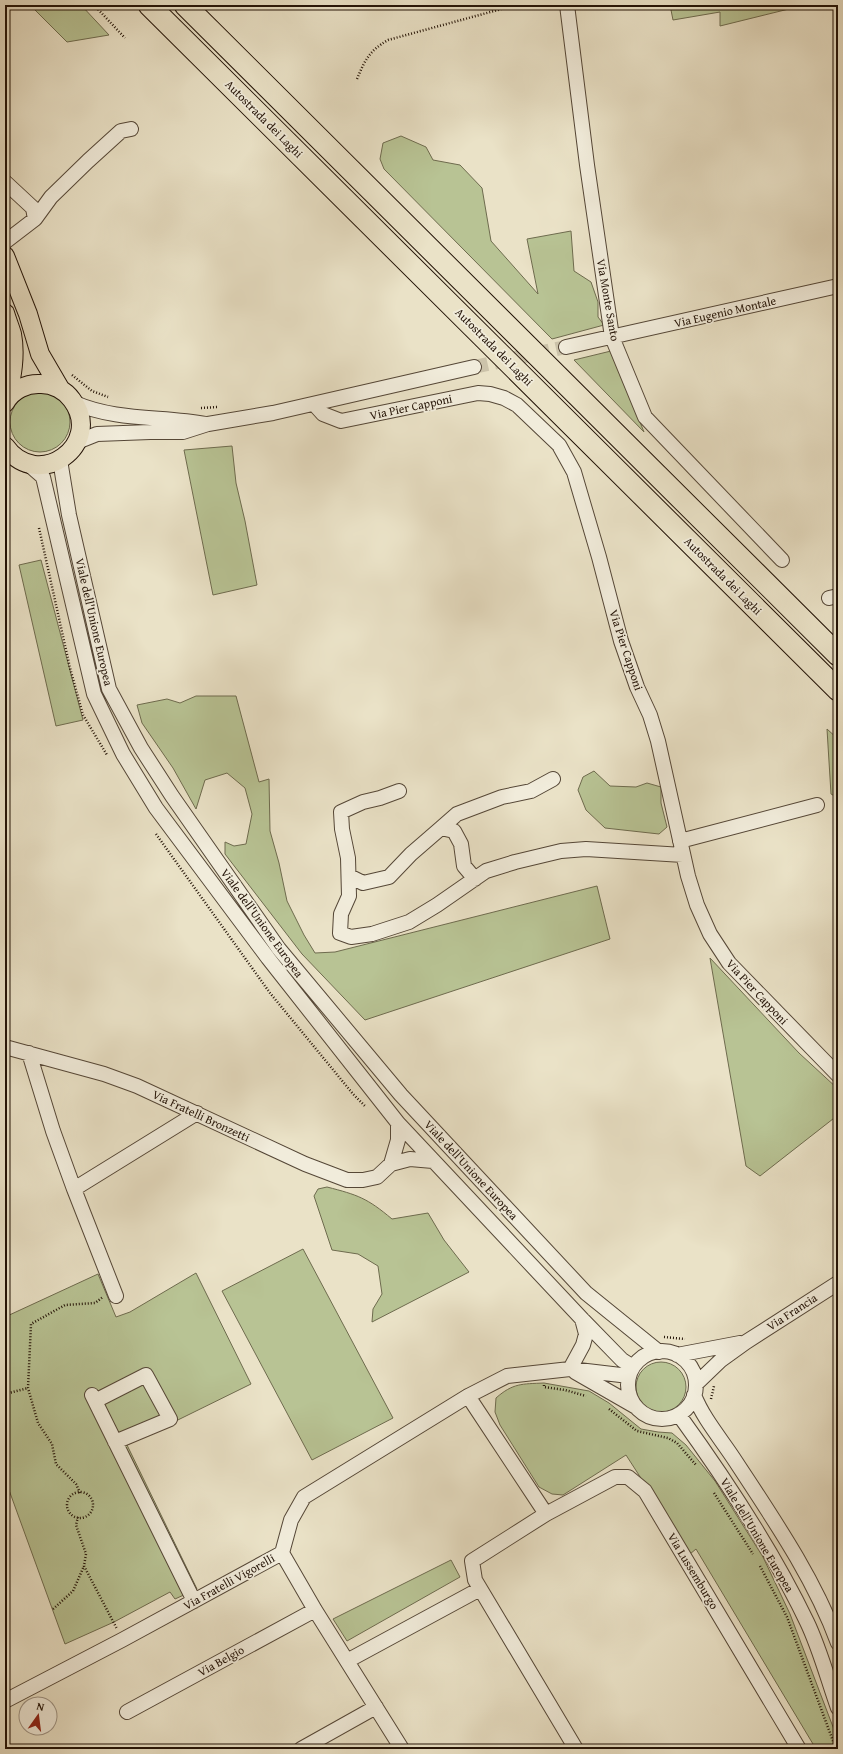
<svg xmlns="http://www.w3.org/2000/svg" width="843" height="1754" font-family="'Gentium Book Plus',serif">
	<style>
		.green { fill: #b8c394; stroke: #6e6b4e }
		.lines { fill: none; stroke-linecap: round; stroke-linejoin: round }
		.minor-tunnel { stroke: #ccc3aa; stroke-width: 14; stroke-dasharray: 14 7; stroke-linecap: butt }
		.minor-casing { stroke: #554737; stroke-width: 16 }
		.major-casing { stroke: #231307; stroke-width: 20 }
		.highway-casing { stroke: #231307; stroke-width: 23 }
		.path { stroke: #231307; stroke-width: 2.5; stroke-dasharray: 1 2; stroke-linecap: butt }
		.minor { stroke: #f1ecdb; stroke-width: 14 }
		.major { stroke: #eae2c7; stroke-width: 18 }
		.highway { stroke: #eae2c7; stroke-width: 21 }
		.labels { text-anchor: middle; stroke-width: 3.5; stroke-linejoin: round; paint-order: stroke }
		.street-label { font-size: 12px; fill: #231307; stroke: #f1ecdb }
	</style>
	<rect width="100%" height="100%" fill="#eae2c7"/>
	<filter id="stains"><feTurbulence type="fractalNoise" baseFrequency=".005" numOctaves="4"/><feColorMatrix values="0 0 0 0 .2 0 0 0 0 .09 0 0 0 0 .02 0 0 0 .5 -.17"/></filter>
	<radialGradient id="worn" r=".72"><stop offset=".6" stop-color="#630" stop-opacity="0"/><stop offset="1" stop-color="#630" stop-opacity=".3"/></radialGradient>
	<path class="green" d="M30 5H81L109 35 67 42Z
		M670 5H805L720 26V12L673 20Z
		M401 136 426 147 433 160 460 165 482 188 491 241 538 294 527 239 571 231 574 271 591 282 598 302V317L604 325 552 339 384 169 380 159 383 143Z
		M611 351 644 432 574 360Z
		M10 422a30 30 0 1 1 60 0a30 30 0 1 1-60 0Z
		M232 446 236 483 245 521 257 585 213 595 184 450Z
		M41 560 83 720 56 726 19 565Z
		M196 696H236L259 782 269 779 270 831 279 863 287 901 304 935 315 953 335 952 597 886 610 939 365 1020 302 954 225 854V842L234 846 246 844 252 814 245 788 227 773 205 780 196 809 173 768 142 723 137 705 167 699 180 703Z
		M827 729 838 739V798L831 794Z
		M594 771 610 786 636 787 647 783 661 787V803L667 827 659 834 605 828 586 810 578 790 583 777Z
		M710 958 799 1053 838 1089V1115L760 1176 746 1166Z
		M327 1187C358 1195 367 1198 392 1219L428 1213 444 1240 469 1272 372 1322 373 1309 382 1294 378 1266 358 1254 332 1250 314 1196 318 1189Z
		M303 1249 393 1418 312 1460 222 1291Z
		M196 1273 251 1384 127 1445 197 1589 175 1599 170 1592 114 1622 65 1644 5 1479V1317L98 1274 116 1317 130 1312Z
		M636 1387a25 25 0 1 1 50 0a25 25 0 1 1-50 0Z
		M544 1383 589 1391 609 1403 641 1429 658 1432 672 1433 686 1445 715 1481 763 1557 790 1614 838 1740V1749H816L696 1549 690 1554 626 1455 563 1495 552 1494 539 1487 500 1425 495 1412 496 1398C513 1383 522 1384 544 1383Z
		M451 1560 460 1577 347 1641 333 1619Z"/>
	<g class="lines">
		<path class="minor-tunnel" d="M474 367 566 347"/>
		<defs>
			<path id="minor" d="M567 5 587 165 612 337 645 417 782 560
				M5 182 33 208 35 219 5 242
				M35 219 51 197 88 161 121 131 131 129
				M566 347 838 286
				M75 403C116 421 163 416 206 424
				M314 404 323 414 341 421 478 393 490 394 504 398 517 405 559 445 574 472 599 557 621 641 637 687 650 715 658 741 688 876 697 905 710 934 729 963 838 1075
				M77 442 97 434 150 432H183L208 424 273 413 474 367
				M60 460 69 515 109 689 141 748 172 796 279 949 401 1095 586 1293 659 1352
				M27 463 43 477 94 694 123 754 156 808 268 958 398 1123 582 1319 622 1360 633 1367
				M829 598 838 596
				M399 791 380 798 363 802 341 812 342 829 348 858 349 896 341 914 340 933 351 937 372 934 409 922 437 905 486 871 515 862 561 851 586 849 683 855
				M441 828 457 814 502 797 531 791 553 779
				M680 841 817 805
				M349 876 363 883 389 877 411 854 441 828 454 831 461 844 464 866 475 879
				M5 1047 104 1074 137 1086 305 1164 347 1180H363L377 1177 391 1164 410 1159 433 1161
				M29 1053 53 1131 74 1189 116 1296
				M391 1164 398 1140V1123
				M74 1189 197 1113
				M628 1385a34 34 0 1 1 68 0a34 34 0 1 1-68 0Z
				M677 1355 740 1343
				M570 1369 583 1345 586 1334 582 1319
				M575 1372 636 1407
				M696 1384 721 1360 746 1342 838 1283
				M92 1395 194 1601
				M694 1395C704 1420 722 1440 736 1462 774 1520 814 1578 838 1643
				M468 1396 546 1514
				M95 1401 146 1375 170 1419 115 1442
				M679 1415C726 1480 772 1549 807 1622 820 1649 828 1680 838 1708
				M282 1553 315 1610 402 1749
				M347 1661 480 1589
				M5 1701 122 1640 282 1553 291 1520 304 1497 468 1396 507 1376 570 1369 629 1376
				M127 1712 315 1610
				M301 1749 376 1707
				M576 1749 475 1580 472 1561 546 1514 615 1477H628L645 1491 799 1749"/>
			<path id="major" d="M5 256 28 314 40 354 61 390
				M5 313C7 320 10 327 12 334 16 355 12 377 7 398
				M5 403C12 390 27 383 41 384 53 384 65 390 72 400 105 444 38 493 5 446"/>
			<path id="highway" d="M149 5 838 690
				M185 5 838 655"/>
		</defs>
		<use href="#minor" class="minor-casing"/>
		<use href="#major" class="major-casing"/>
		<use href="#highway" class="highway-casing"/>
		<path class="path" d="M94 5 125 38
			M357 79C365 60 369 51 388 40L516 5
			M72 375 92 391 108 397
			M201 408 218 407
			M39 528 70 668 83 715 107 755
			M156 834 270 993 353 1094 365 1106
			M664 1337 685 1339
			M544 1385V1387L565 1390 586 1396
			M5 1394 28 1388
			M711 1399 714 1386
			M609 1409 637 1431 668 1438 677 1443 696 1465
			M67 1505a13 13 0 1 1 26 0a13 13 0 1 1-26 0Z
			M80 1493 76 1484 56 1464 52 1444 38 1423 28 1388 31 1324 65 1305 95 1303 103 1297
			M714 1493 753 1554
			M78 1517 76 1525 86 1554 84 1566 117 1629
			M760 1566 787 1617 836 1749
			M53 1609 73 1591 84 1566"/>
		<use href="#minor" class="minor"/>
		<use href="#major" class="major"/>
		<use href="#highway" class="highway"/>
	</g>
	<g class="labels">
		<g class="street-label">
			<text transform="translate(264 119) rotate(45)" y="4">Autostrada dei Laghi</text>
			<text transform="translate(608 300) rotate(80)" y="4">Via Monte Santo</text>
			<text transform="translate(725 312) rotate(-13)" y="4">Via Eugenio Montale</text>
			<text transform="translate(494 347) rotate(45)" y="4">Autostrada dei Laghi</text>
			<text transform="translate(411 407) rotate(-12)" y="4">Via Pier Capponi</text>
			<text transform="translate(723 576) rotate(45)" y="4">Autostrada dei Laghi</text>
			<text transform="translate(94 622) rotate(77)" y="4">Viale dell'Unione Europea</text>
			<text transform="translate(626 650) rotate(72)" y="4">Via Pier Capponi</text>
			<text transform="translate(262 923) rotate(54)" y="4">Viale dell'Unione Europea</text>
			<text transform="translate(757 992) rotate(47)" y="4">Via Pier Capponi</text>
			<text transform="translate(201 1116) rotate(25)" y="4">Via Fratelli Bronzetti</text>
			<text transform="translate(471 1170) rotate(47)" y="4">Viale dell'Unione Europea</text>
			<text transform="translate(792 1312) rotate(-33)" y="4">Via Francia</text>
			<text transform="translate(757 1535) rotate(59)" y="4">Viale dell'Unione Europea</text>
			<text transform="translate(693 1571) rotate(59)" y="4">Via Lussemburgo</text>
			<text transform="translate(229 1582) rotate(-29)" y="4">Via Fratelli Vigorelli</text>
			<text transform="translate(221 1661) rotate(-29)" y="4">Via Belgio</text>
		</g>
	</g>
	<rect width="843" height="1754" fill="none" stroke="#eae2c7" stroke-width="20"/>
	<rect x="6" y="6" width="831" height="1742" fill="none" stroke="#231307" stroke-width="2"/>
	<rect x="10" y="10" width="823" height="1734" fill="none" stroke="#231307"/>
	<g transform="translate(38 1716) rotate(14)"><circle r="19" fill="#f1ecdb" stroke="#9f9586"/>
	<path d="M0-3L7 15L0 10L-7 15Z" fill="#8f2418"/>
	<text y="-6" font-size="11" font-weight="bold" text-anchor="middle" fill="#231307">N</text>
	</g>
	<rect width="100%" height="100%" filter="url(#stains)"/>
	<rect width="100%" height="100%" fill="url(#worn)"/>
</svg>
